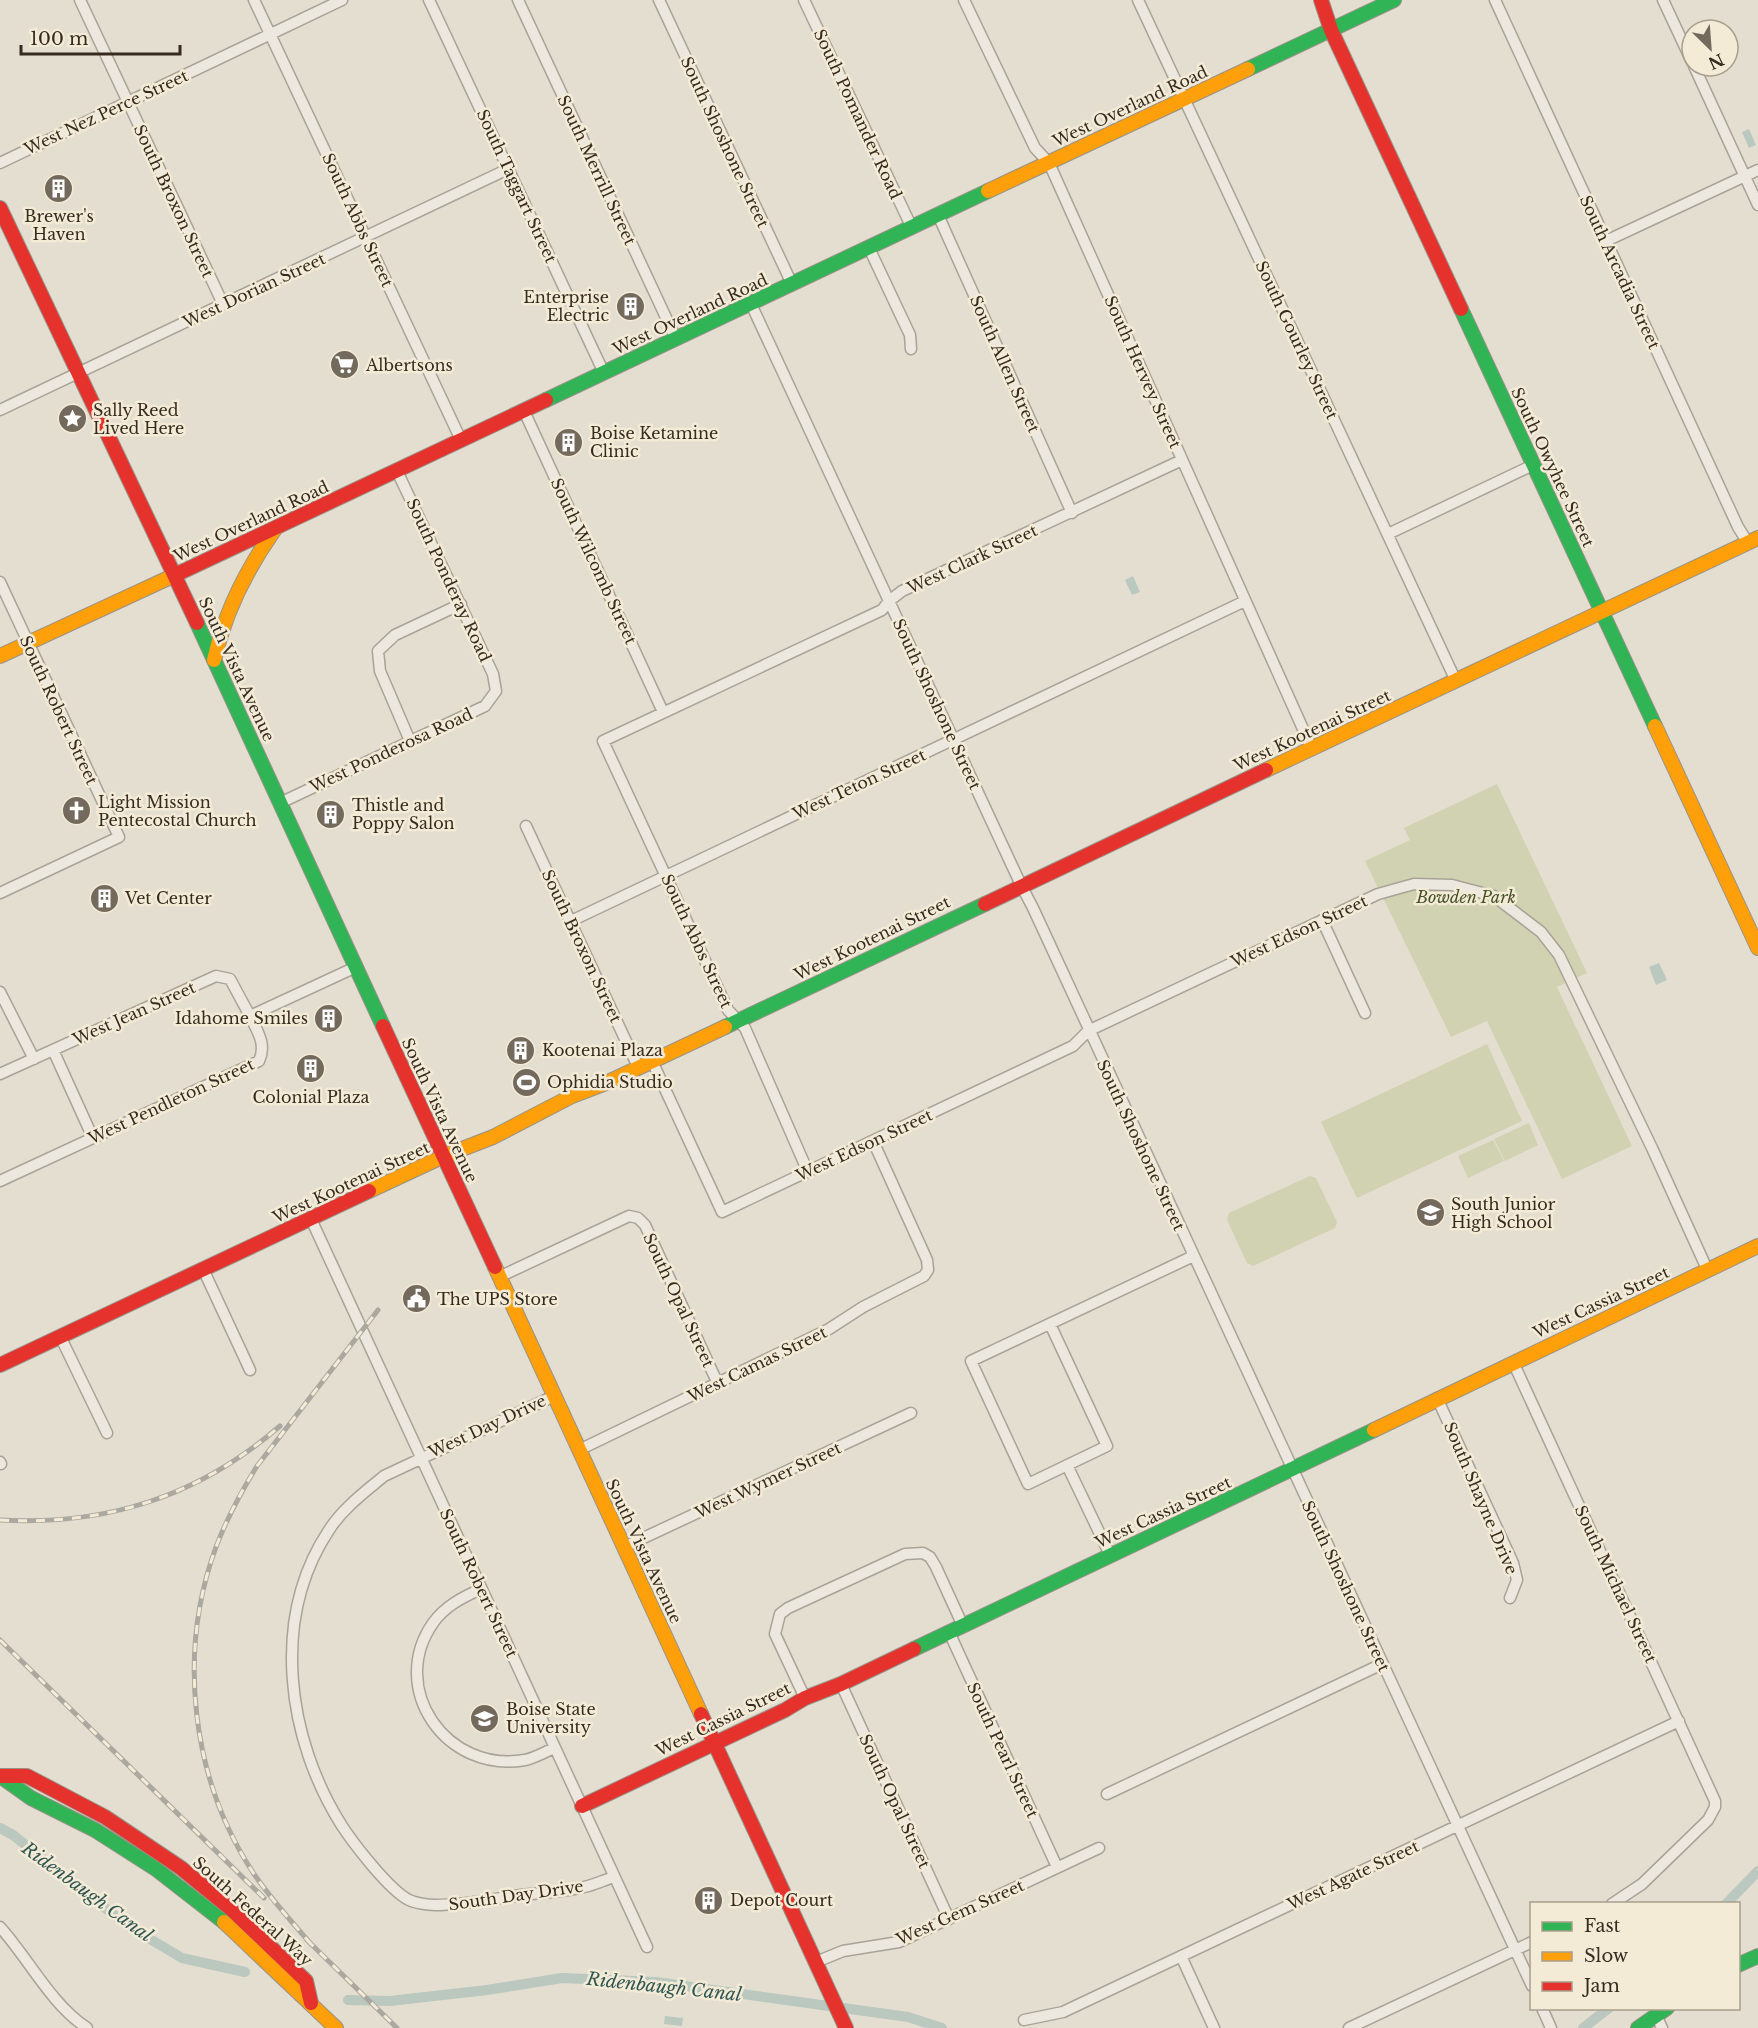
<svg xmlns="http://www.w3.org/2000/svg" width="1758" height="2028" font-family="'Libre Baskerville',serif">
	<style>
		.green { fill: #d1d2b2 }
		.water { fill: #bac8c0 }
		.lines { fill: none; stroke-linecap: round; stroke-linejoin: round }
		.canal { stroke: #bac8c0; stroke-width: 10 }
		.street-casing { stroke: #a9a397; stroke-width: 13 }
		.fast-casing { stroke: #989288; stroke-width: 16 }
		.slow-casing { stroke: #989288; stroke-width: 16 }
		.jam-casing { stroke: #989288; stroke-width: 16 }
		.street { stroke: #ece8e0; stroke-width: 10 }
		.fast { stroke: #30b455; stroke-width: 14 }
		.slow { stroke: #ff9f0a; stroke-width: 14 }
		.jam { stroke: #e5322d; stroke-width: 14 }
		.rail-casing { stroke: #aba8a0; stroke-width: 5 }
		.rail { stroke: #f3ebd6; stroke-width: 3; stroke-dasharray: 9; stroke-linecap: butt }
		.labels { text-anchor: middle; stroke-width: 5; stroke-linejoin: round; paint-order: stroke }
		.street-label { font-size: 16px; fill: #372b20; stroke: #f3ebd6 }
		.poi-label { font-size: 16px; fill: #372b20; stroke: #f3ebd6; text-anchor: start }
		.park-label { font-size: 16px; font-style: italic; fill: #475228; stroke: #f3ebd6 }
		.water-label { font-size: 18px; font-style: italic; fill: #305654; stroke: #f3ebd6 }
	</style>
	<rect width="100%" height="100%" fill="#e3decf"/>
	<path class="green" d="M1497 784 1587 973 1557 987 1632 1146 1562 1179 1487 1021 1451 1037 1365 861 1410 840 1404 828Z
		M1487 1044 1522 1121 1357 1198 1321 1122Z
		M1529 1123 1538 1145 1505 1161 1494 1139Z
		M1493 1140 1504 1161 1468 1178 1458 1156Z
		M1310 1176 1316 1178 1337 1222 1335 1228 1253 1266 1247 1263 1227 1220 1229 1213Z"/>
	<path class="water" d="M1749 129 1756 145 1749 148 1742 132Z
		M1133 576 1140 592 1132 595 1125 580Z
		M1659 963 1667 980 1656 985 1649 967Z
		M665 2016 683 2018 682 2026 664 2024Z"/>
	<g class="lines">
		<path class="canal" d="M0 1828 13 1835 128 1926 182 1958 245 1972
			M1726 1904 1758 1871
			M348 2000 390 2001 487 1990 562 1978 656 1982 908 2017 942 2028
			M1583 2028 1609 2008"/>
		<defs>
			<path id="street" d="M80 0 223 304
				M254 0 461 440
				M429 0 604 373
				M518 0 676 339
				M659 0 792 284
				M804 0 912 228
				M964 0 1035 148 1049 163 1312 749
				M1138 0 1456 681
				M1495 0 1738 527 1748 543
				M1663 0 1692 62
				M1694 66 1758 205
				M0 163 342 0
				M938 215 1072 513
				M1606 241 1758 170
				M869 248 910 335 911 349
				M751 304 1021 885 1033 908 1532 1986
				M0 410 508 169
				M524 411 663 712
				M1388 534 1533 465
				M0 582 119 837 0 893
				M410 741 380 671 378 651 395 635 461 604
				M280 803 485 706 496 691 493 674 397 471
				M526 826 638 1067
				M1322 920 1365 1013
				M571 921 1245 601
				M0 992 34 1059
				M53 1050 93 1138
				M652 1061 722 1212 1073 1046 1088 1031 1378 894 1414 884 1452 885 1494 896 1541 932 1559 955 1652 1148 1707 1269
				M0 1074 216 976 230 979 250 1016
				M808 1172 745 1028 728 1010 603 741 882 610 889 601 902 591 1182 460
				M0 1181 259 1061C267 1044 257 1031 250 1016L356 967
				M311 1219 647 1947
				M203 1269 250 1370
				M499 1277 629 1216 638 1218 645 1225 718 1384
				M1050 1324 1107 1446 1028 1484 971 1361 1185 1260 1193 1256
				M60 1336 107 1433
				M1513 1362 1715 1801V1807L1708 1820 1642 1884 1612 1904
				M554 1396 384 1476C365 1492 343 1508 329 1530 270 1619 287 1739 342 1826 354 1844 389 1890 409 1900 415 1903 428 1905 435 1905 464 1905 493 1899 521 1895 542 1893 564 1892 584 1887 594 1885 604 1880 614 1877
				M1437 1398 1513 1563 1517 1580 1510 1598
				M579 1450 829 1329 863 1307 924 1276 928 1270 927 1260 873 1141
				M0 1462 1 1464
				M1067 1465 1110 1555
				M624 1547 911 1413
				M481 1589C463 1597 445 1606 433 1623 387 1689 447 1774 525 1760 535 1758 545 1752 554 1748
				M949 1632 1057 1867
				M841 1684 949 1919
				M805 1698 775 1634 780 1614 788 1608 905 1554 923 1553 930 1557 936 1567 963 1626
				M1107 1794 1382 1664
				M0 1927C29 1959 50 2003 87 2028
				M1181 1956 1214 2028
				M816 1962 843 1951 899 1942 1099 1848
				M1542 2008 1551 2028
				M1656 2015 1662 2028
				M1024 2020 1063 2012 1679 1721
				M1349 2028 1532 1942"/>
			<path id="fast" d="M1248 69 1394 0
				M1461 309 1655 726
				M546 400 988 191
				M197 623 383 1026
				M725 1027 985 904
				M914 1649 1374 1430
				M0 1776 31 1798 95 1830 156 1869 224 1922
				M1738 1965 1758 1956
				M1638 2028 1667 2008"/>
			<path id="slow" d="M988 191 1248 69
				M0 656 175 575
				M214 660C225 611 246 570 275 529
				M1655 726 1758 948
				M1266 770 1758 538
				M369 1191 444 1156 493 1137 572 1096 606 1083 725 1027
				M495 1267 701 1714
				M1374 1430 1758 1246
				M224 1922 336 2028"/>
			<path id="jam" d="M1321 0 1331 30 1461 309
				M0 208 197 623
				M175 575 546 400
				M985 904 1266 770
				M383 1026 495 1267
				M0 1365 369 1191
				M701 1714 846 2028
				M0 1776H27L105 1817 181 1868 231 1909 306 1981 311 2003
				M582 1806 785 1710 805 1698 841 1684 914 1649"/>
		</defs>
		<use href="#street" class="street-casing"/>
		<use href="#fast" class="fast-casing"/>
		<use href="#slow" class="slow-casing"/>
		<use href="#jam" class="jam-casing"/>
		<use href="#street" class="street"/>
		<use href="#fast" class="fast"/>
		<use href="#slow" class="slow"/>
		<use href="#jam" class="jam"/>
		<defs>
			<path id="rail" d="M0 1520C107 1526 199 1496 280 1426
				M0 1640 264 1898
				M307 1940 397 2028
				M311 1944C291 1921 271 1899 254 1874 191 1779 177 1653 216 1547 227 1518 241 1492 257 1466L378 1310"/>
		</defs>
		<use href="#rail" class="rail-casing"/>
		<use href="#rail" class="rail"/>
	</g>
	<defs>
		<symbol id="building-disc" viewBox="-11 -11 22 22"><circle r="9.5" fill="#736a5d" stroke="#f3ebd6"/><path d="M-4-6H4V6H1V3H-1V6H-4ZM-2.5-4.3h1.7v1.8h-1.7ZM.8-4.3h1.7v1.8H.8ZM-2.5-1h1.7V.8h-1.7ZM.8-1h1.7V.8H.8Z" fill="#fff"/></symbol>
		<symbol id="supermarket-disc" viewBox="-11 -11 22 22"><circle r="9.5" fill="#736a5d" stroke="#f3ebd6"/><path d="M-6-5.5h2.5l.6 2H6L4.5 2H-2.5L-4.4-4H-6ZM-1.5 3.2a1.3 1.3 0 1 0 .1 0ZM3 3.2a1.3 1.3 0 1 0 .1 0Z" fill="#fff"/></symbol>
		<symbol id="sight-disc" viewBox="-11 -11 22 22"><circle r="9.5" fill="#736a5d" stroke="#f3ebd6"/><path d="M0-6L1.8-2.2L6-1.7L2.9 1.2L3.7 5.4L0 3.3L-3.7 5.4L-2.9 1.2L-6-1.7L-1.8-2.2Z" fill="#fff"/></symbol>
		<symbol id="church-disc" viewBox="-11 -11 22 22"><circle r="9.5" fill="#736a5d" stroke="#f3ebd6"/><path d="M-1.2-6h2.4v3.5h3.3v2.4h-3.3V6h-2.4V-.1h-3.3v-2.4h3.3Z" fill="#fff"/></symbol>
		<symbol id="stadium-disc" viewBox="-11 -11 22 22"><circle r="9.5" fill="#736a5d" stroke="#f3ebd6"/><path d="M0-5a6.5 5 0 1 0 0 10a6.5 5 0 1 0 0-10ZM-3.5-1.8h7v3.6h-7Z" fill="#fff"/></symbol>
		<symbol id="school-disc" viewBox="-11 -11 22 22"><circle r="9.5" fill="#736a5d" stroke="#f3ebd6"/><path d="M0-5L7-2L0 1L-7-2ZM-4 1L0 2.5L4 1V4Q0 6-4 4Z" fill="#fff"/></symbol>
		<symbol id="civic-disc" viewBox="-11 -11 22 22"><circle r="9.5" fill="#736a5d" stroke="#f3ebd6"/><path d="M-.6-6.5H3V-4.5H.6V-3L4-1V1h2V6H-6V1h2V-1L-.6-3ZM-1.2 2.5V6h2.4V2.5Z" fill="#fff"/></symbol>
		<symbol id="university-disc" viewBox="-11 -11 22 22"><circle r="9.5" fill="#736a5d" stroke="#f3ebd6"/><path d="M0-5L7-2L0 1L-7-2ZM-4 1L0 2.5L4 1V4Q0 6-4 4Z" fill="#fff"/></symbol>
	</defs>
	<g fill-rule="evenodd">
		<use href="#building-disc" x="42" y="172" width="33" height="33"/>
		<use href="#building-disc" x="614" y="290" width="33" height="33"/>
		<use href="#supermarket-disc" x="328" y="348" width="33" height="33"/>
		<use href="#sight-disc" x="56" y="402" width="33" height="33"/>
		<use href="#building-disc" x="552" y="426" width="33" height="33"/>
		<use href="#church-disc" x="60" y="794" width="33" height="33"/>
		<use href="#building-disc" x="314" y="798" width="33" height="33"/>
		<use href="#building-disc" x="88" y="882" width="33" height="33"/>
		<use href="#building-disc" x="312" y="1002" width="33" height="33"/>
		<use href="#building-disc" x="504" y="1034" width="33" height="33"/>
		<use href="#building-disc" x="294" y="1052" width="33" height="33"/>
		<use href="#stadium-disc" x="510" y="1066" width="33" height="33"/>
		<use href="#school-disc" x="1414" y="1196" width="33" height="33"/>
		<use href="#civic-disc" x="400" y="1282" width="33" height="33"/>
		<use href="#university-disc" x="468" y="1702" width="33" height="33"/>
		<use href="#building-disc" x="692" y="1884" width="33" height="33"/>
	</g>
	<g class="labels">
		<g class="street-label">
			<text transform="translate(1130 106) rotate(-25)" y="6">West Overland Road</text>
			<text transform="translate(106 112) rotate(-25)" y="6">West Nez Perce Street</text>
			<text transform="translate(858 114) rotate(65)" y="6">South Pomander Road</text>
			<text transform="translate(725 142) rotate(65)" y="6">South Shoshone Street</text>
			<text transform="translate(597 170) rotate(65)" y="6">South Merrill Street</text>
			<text transform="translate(517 186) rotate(65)" y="6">South Taggart Street</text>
			<text transform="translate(174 201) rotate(65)" y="6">South Broxon Street</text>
			<text transform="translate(358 220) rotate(65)" y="6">South Abbs Street</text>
			<text transform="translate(1620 272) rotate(65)" y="6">South Arcadia Street</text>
			<text transform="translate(254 290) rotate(-25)" y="6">West Dorian Street</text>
			<text transform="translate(690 314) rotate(-25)" y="6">West Overland Road</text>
			<text transform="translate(1297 340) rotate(65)" y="6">South Gourley Street</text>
			<text transform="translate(1005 364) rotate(66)" y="6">South Allen Street</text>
			<text transform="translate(1143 372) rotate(66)" y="6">South Hervey Street</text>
			<text transform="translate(1553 467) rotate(65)" y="6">South Owyhee Street</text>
			<text transform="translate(251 521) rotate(-25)" y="6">West Overland Road</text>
			<text transform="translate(972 559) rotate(-25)" y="6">West Clark Street</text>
			<text transform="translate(594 561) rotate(65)" y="6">South Wilcomb Street</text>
			<text transform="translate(449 580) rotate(65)" y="6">South Ponderay Road</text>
			<text transform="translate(237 669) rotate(65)" y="6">South Vista Avenue</text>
			<text transform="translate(937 704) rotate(65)" y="6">South Shoshone Street</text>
			<text transform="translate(59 710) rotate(65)" y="6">South Robert Street</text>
			<text transform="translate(1312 730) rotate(-25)" y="6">West Kootenai Street</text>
			<text transform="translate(391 750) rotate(-25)" y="6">West Ponderosa Road</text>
			<text transform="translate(859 784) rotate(-25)" y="6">West Teton Street</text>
			<text transform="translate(1299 931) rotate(-25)" y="6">West Edson Street</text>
			<text transform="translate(872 938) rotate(-26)" y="6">West Kootenai Street</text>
			<text transform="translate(697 941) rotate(65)" y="6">South Abbs Street</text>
			<text transform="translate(582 946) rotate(65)" y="6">South Broxon Street</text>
			<text transform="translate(134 1013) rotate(-24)" y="6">West Jean Street</text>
			<text transform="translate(171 1101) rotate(-25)" y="6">West Pendleton Street</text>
			<text transform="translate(440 1110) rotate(65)" y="6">South Vista Avenue</text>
			<text transform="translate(864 1145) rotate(-25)" y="6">West Edson Street</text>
			<text transform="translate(1141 1145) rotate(65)" y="6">South Shoshone Street</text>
			<text transform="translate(351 1182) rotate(-25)" y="6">West Kootenai Street</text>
			<text transform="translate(679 1300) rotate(65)" y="6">South Opal Street</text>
			<text transform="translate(1601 1302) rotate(-25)" y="6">West Cassia Street</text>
			<text transform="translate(757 1364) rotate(-26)" y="6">West Camas Street</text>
			<text transform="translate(487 1426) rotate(-25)" y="6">West Day Drive</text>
			<text transform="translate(768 1480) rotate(-25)" y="6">West Wymer Street</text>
			<text transform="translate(1481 1498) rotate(67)" y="6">South Shayne Drive</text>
			<text transform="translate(1163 1512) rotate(-25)" y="6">West Cassia Street</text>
			<text transform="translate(644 1551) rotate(65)" y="6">South Vista Avenue</text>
			<text transform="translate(479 1583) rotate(65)" y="6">South Robert Street</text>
			<text transform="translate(1616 1584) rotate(65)" y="6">South Michael Street</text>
			<text transform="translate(1346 1586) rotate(65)" y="6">South Shoshone Street</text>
			<text transform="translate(723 1719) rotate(-26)" y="6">West Cassia Street</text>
			<text transform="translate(1003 1750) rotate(65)" y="6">South Pearl Street</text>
			<text transform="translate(895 1801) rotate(65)" y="6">South Opal Street</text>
			<text transform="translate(1353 1875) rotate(-25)" y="6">West Agate Street</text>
			<text transform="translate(516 1895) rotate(-8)" y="6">South Day Drive</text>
			<text transform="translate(253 1911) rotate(42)" y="6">South Federal Way</text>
			<text transform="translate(960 1912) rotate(-24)" y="6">West Gem Street</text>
		</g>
		<g class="poi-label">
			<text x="59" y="222" text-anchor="middle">Brewer's<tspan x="59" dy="18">Haven</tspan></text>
			<text x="609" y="303" text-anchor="end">Enterprise<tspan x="609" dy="18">Electric</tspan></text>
			<text x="366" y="371">Albertsons</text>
			<text x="93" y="416">Sally Reed<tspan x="93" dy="18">Lived Here</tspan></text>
			<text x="590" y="439">Boise Ketamine<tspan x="590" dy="18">Clinic</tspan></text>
			<text x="98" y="808">Light Mission<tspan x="98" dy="18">Pentecostal Church</tspan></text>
			<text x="352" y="811">Thistle and<tspan x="352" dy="18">Poppy Salon</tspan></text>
			<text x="125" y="904">Vet Center</text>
			<text x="308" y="1024" text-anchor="end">Idahome Smiles</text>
			<text x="542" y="1056">Kootenai Plaza</text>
			<text x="547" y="1088">Ophidia Studio</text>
			<text x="311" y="1103" text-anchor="middle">Colonial Plaza</text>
			<text x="1451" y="1210">South Junior<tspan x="1451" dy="18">High School</tspan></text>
			<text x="437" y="1305">The UPS Store</text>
			<text x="506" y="1715">Boise State<tspan x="506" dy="18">University</tspan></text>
			<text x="730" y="1906">Depot Court</text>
		</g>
		<g class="park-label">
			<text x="1466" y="903">Bowden Park</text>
		</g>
		<g class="water-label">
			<text transform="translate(87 1892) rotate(36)" y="6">Ridenbaugh Canal</text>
			<text transform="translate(664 1987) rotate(6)" y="6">Ridenbaugh Canal</text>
		</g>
	</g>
	<rect x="1530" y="1902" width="210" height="108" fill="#f3ebd6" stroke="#a89e8d" stroke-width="1.5"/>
	<rect x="1542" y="1922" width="30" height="9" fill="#30b455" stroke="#a89e8d" stroke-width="1.5"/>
	<text x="1584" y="1932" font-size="18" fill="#372b20">Fast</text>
	<rect x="1542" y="1952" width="30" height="9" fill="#ff9f0a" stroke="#a89e8d" stroke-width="1.5"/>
	<text x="1584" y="1962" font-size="18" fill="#372b20">Slow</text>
	<rect x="1542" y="1982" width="30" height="9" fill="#e5322d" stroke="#a89e8d" stroke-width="1.5"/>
	<text x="1584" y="1992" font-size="18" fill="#372b20">Jam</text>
	<g transform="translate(1710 48) rotate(155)"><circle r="28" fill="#f3ebd6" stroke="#a89e8d" stroke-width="1.5"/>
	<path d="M0-4.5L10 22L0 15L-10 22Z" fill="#736a5d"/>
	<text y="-9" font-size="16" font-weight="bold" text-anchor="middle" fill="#372b20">N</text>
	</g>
	<path d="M21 45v9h159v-9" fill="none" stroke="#372b20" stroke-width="3"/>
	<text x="30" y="45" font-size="18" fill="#372b20" stroke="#f3ebd6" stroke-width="4.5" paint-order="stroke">100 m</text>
</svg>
